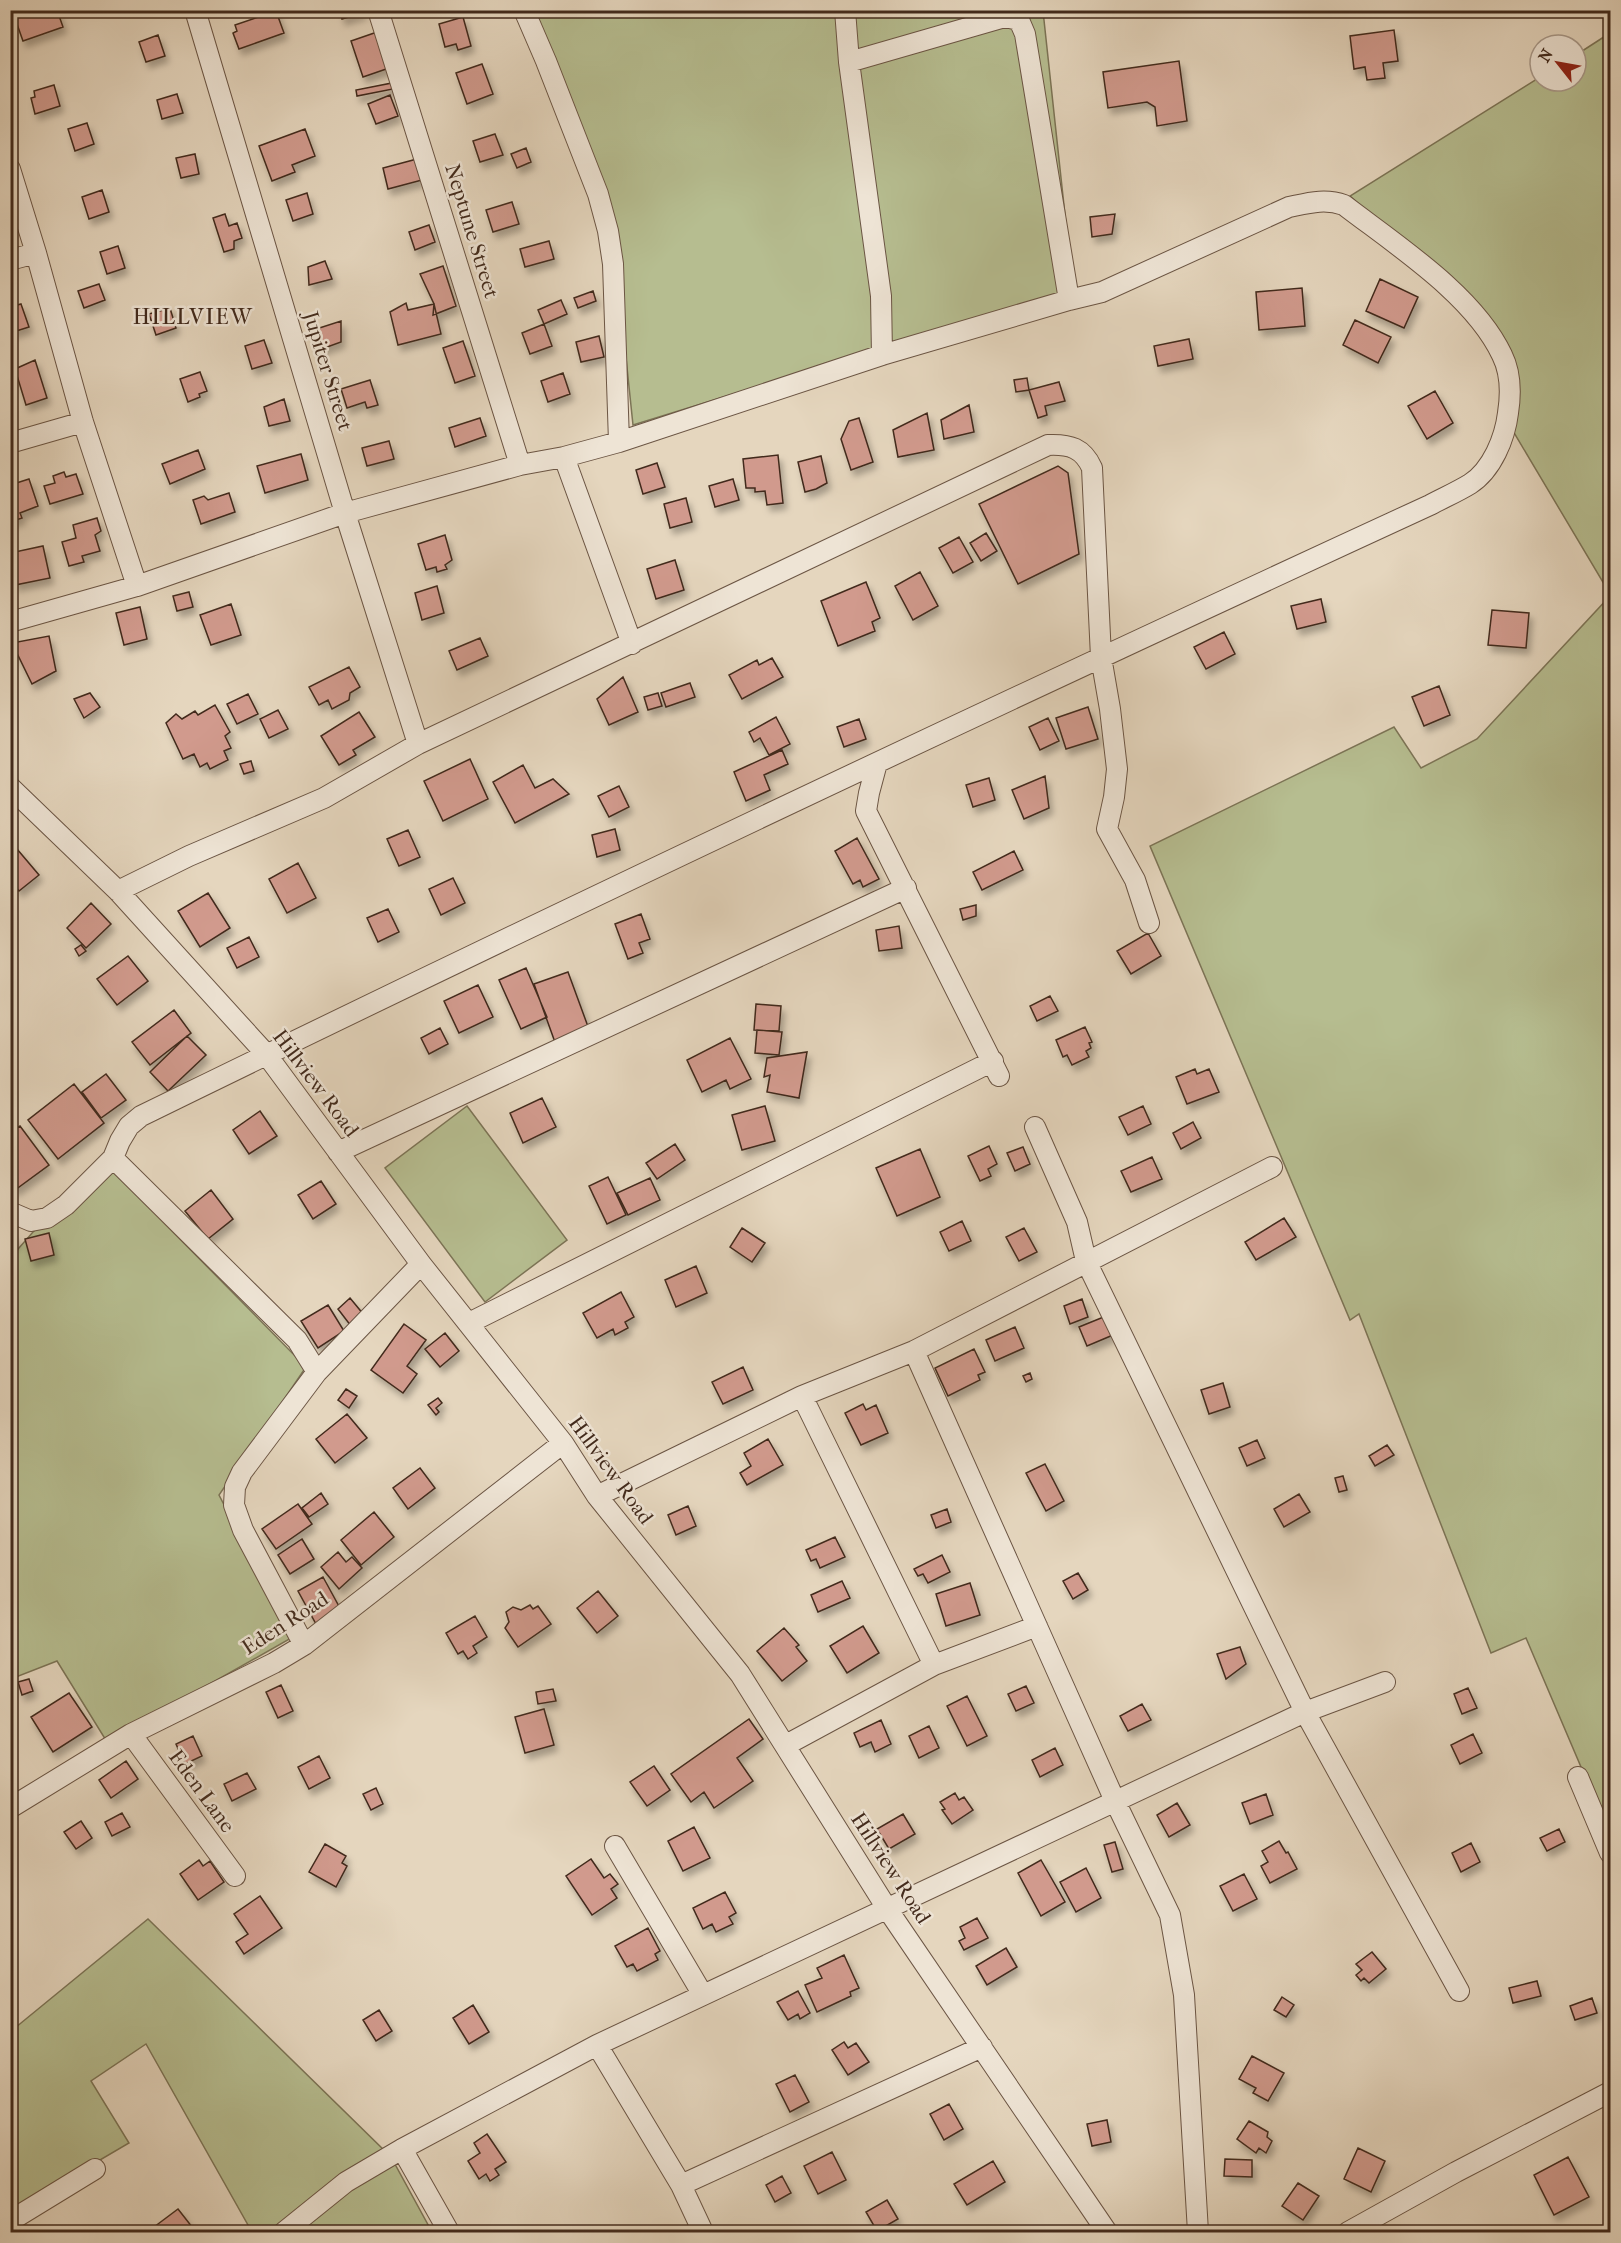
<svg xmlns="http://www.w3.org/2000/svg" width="1621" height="2243" font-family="'IM FELL French Canon',serif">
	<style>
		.green { fill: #b6bd90; stroke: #7c7456; stroke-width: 1.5 }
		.building { fill: #d19a8d; stroke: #422a1c; stroke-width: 1.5; filter: url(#shadow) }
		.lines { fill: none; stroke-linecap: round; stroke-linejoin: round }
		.minor-casing { stroke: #6b5544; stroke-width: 22 }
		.minor { stroke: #eee4d5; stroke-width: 20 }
		.labels { text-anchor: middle; stroke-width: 5; stroke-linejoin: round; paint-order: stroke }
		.street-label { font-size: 21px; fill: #422a1c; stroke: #eee4d5 }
		.neighbourhood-label { font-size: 22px; letter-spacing: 1.5px; fill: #422a1c; stroke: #eee4d5 }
	</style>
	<defs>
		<filter id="shadow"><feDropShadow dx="3.5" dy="6" stdDeviation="3" flood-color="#0004"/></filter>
	</defs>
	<rect width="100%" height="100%" fill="#e5d6be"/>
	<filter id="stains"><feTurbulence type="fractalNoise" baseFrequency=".00333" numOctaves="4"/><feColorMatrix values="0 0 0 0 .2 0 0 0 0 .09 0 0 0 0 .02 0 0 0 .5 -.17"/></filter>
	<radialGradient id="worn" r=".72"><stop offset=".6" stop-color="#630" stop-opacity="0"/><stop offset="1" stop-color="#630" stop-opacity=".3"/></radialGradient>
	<path class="green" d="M529 11H1043L1073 289 633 425 610 204Z
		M1610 33V594L1510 426 1512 376 1454 290 1350 196 1540 77V81H1576V55Z
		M1610 596V1835L1526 1638 1491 1653 1359 1314 1350 1320 1150 846 1394 727 1421 768 1477 739Z
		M467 1106 567 1240 485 1302 385 1168Z
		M110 1168 306 1367 219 1495 293 1637 107 1742 57 1661 11 1679V1257L33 1232Z
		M148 1919 391 2157 432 2232H252L146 2044 91 2081 129 2143 13 2211 10 2208V2032Z"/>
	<path class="building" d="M12 10H57L63 27 23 41Z
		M340 10H363V13L342 19Z
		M276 11 284 33 239 49 233 33 237 31 235 25Z
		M463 17 471 46 458 50 456 44 445 47 439 24Z
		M1394 30 1398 61 1383 63 1385 78 1367 80 1365 67 1354 69 1350 36Z
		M380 31 392 67 363 77 351 41Z
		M158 35 165 56 146 62 139 42Z
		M1179 61 1187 121 1157 126 1155 107 1147 102 1108 108 1103 72Z
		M482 64 493 94 467 104 456 73Z
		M392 83 393 89 357 96 356 90Z
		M54 85 60 106 35 114 31 98 35 97 34 91Z
		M177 94 183 113 162 119 157 100Z
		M390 95 398 116 376 124 368 104Z
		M87 123 94 144 75 151 68 129Z
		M305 129 315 156 292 165 295 172 272 181 259 146Z
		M495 134 503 155 480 162 473 141Z
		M526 148 531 162 517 168 511 154Z
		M195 154 199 174 181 178 176 158Z
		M417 159 422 180 388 189 383 168Z
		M102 190 109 212 89 219 82 197Z
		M307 193 313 214 293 221 286 200Z
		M512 202 519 224 493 232 486 210Z
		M225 214 229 226 237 223 242 238 234 241V249L224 252 213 218Z
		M1115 214 1112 234 1092 237 1090 217Z
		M429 225 435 242 415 250 409 232Z
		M549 241 554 259 525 267 520 249Z
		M118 246 125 268 107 274 100 252Z
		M325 261 332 279 309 285 308 267Z
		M443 266 456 306 433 315 434 304 420 274Z
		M1380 279 1418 297 1404 328 1366 311Z
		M99 284 105 300 84 308 78 291Z
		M1302 288 1305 326 1259 330 1256 292Z
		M593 291 596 301 578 308 574 298Z
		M561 300 567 314 544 324 538 310Z
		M406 303 408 310 434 304 441 334 398 345 390 312Z
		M21 304 29 327 10 333V307Z
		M170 308 176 328 156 335 149 314Z
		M1355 320 1391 337 1378 363 1343 345Z
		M341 321V342L316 351 310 331Z
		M544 324 552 346 530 354 522 333Z
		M599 336 604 357 581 362 576 342Z
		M1189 339 1193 359 1158 366 1154 346Z
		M264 340 272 363 252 369 245 346Z
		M463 341 475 376 455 383 443 348Z
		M35 360 47 398 26 405 15 369Z
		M200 372 207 391 199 394 200 397 188 402 180 379Z
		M563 373 570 394 548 402 541 381Z
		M1027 378 1029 390 1016 392 1014 380Z
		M370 380 378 405 367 408 365 402 347 408 341 389Z
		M1059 382 1065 401 1045 406 1047 415 1038 418 1029 390Z
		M1435 391 1453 423 1427 439 1408 406Z
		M284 399 290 421 269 426 264 407Z
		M969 405 974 432 944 439 941 420Z
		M927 413 934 450 898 457 893 430Z
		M480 418 486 436 455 447 449 428Z
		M859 418 873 462 851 470 841 439 849 421Z
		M389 441 394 459 367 466 362 448Z
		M198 450 205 469 170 484 162 464Z
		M301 454 308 480 265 493 257 466Z
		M778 455 783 503 767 505 765 491 755 492V488H746L743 459Z
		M821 456 827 483 816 489 805 492 798 462Z
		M657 463 665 487 643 494 636 470Z
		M1058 466 1068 473 1079 554 1018 584 979 504Z
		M64 472 66 477 76 474 83 494 50 504 44 486 55 483 53 476Z
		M29 479 38 506 20 513 22 518 10 522V485Z
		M733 479 739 500 715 507 709 486Z
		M229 493 235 512 201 524 193 500 204 496 208 500Z
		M686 498 692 522 670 528 664 504Z
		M97 518 101 531 95 535 100 551 82 556 84 562 69 566 62 542 76 538 73 525Z
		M986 533 997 551 981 561 970 543Z
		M445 535 452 560 445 565 447 569 437 572 436 567 426 570 418 544Z
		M959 537 973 562 953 573 939 548Z
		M43 546 50 578 15 585 10 564V553Z
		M675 560 684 590 656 599 647 569Z
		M920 572 938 606 913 620 895 586Z
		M866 582 880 618 872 622 875 631 838 646 821 601Z
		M437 586 444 613 422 620 415 593Z
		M189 592 193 607 177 611 173 596Z
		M1321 599 1326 622 1297 629 1291 606Z
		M231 604 241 635 211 645 200 615Z
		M140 607 147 639 124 645 116 613Z
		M1492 610 1529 613 1526 648 1488 645Z
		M1224 632 1235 654 1206 669 1194 647Z
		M49 636 56 671 32 684 12 643Z
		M480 638 488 656 457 670 449 651Z
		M772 658 783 677 742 699 729 675 757 660 759 665Z
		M349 667 360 687 350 693 349 700 332 709 328 700 319 705 309 687Z
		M623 677 638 712 609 725 597 699Z
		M690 683 695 697 666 707 661 693Z
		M1439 686 1450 715 1424 726 1412 697Z
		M90 693 100 707 84 718 74 699Z
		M658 693 662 706 648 710 644 697Z
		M248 694 258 714 237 724 227 704Z
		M215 705 230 732 225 736 231 748 224 751 228 760 210 769 207 763 200 767 194 754 183 759 166 723 176 714 182 719 195 711 198 715Z
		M1088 707 1098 739 1066 749 1056 718Z
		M278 710 288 729 269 738 260 719Z
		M359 712 375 737 353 750 356 755 339 765 321 736Z
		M776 717 790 744 769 755 760 738 754 742 749 732Z
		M1048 718 1059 741 1040 750 1029 727Z
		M859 719 866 739 844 747 837 727Z
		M782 750 788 764 764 775 770 790 746 801 734 772Z
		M470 759 488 799 443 821 424 781Z
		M251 761 254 771 244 774 240 764Z
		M523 765 535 788 553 779 569 794 515 823 493 782Z
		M1045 776 1049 808 1024 819 1012 790Z
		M989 778 995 800 973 807 966 785Z
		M619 786 629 807 609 817 598 796Z
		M615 829 620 850 597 857 592 835Z
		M408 830 420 857 399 866 387 839Z
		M857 838 879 879 863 887 860 880 853 884 835 851Z
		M17 849 39 875 19 891 10 880V855Z
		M1014 851 1023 870 982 890 973 872Z
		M298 863 316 898 287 913 269 879Z
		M453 878 465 903 441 915 429 889Z
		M208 893 230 928 200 947 178 911Z
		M91 903 111 924 86 948 67 928Z
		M976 905V916L963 920 960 909Z
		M388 909 399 932 378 942 367 918Z
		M641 914 650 939 639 943 643 953 628 959 615 924Z
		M899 926 902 948 879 951 876 930Z
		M1148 933 1161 956 1131 974 1117 951Z
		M249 937 259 957 237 968 227 948Z
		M81 945 86 951 79 956 75 949Z
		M128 956 148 981 117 1005 97 979Z
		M526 968 547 1017 521 1029 499 980Z
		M568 972 590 1032 556 1045 534 984Z
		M478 985 493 1017 459 1033 444 1001Z
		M1050 996 1058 1011 1037 1021 1030 1006Z
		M756 1004 781 1006 779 1031 754 1030Z
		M174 1010 191 1033 150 1065 132 1042Z
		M1085 1027 1092 1042 1089 1043 1091 1048 1086 1051 1089 1057 1072 1065 1067 1055 1063 1057 1056 1040Z
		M440 1028 448 1044 429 1054 421 1038Z
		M757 1030 782 1032 779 1055 755 1053Z
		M187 1036 206 1055 168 1091 150 1072Z
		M730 1038 751 1079 730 1089 726 1080 702 1092 687 1060Z
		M807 1052 799 1098 767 1092 770 1075 764 1077 767 1058Z
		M1195 1069 1197 1074 1209 1069 1219 1092 1187 1104 1176 1077Z
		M106 1074 126 1100 101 1118 82 1092Z
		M74 1084 104 1123 58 1159 28 1120Z
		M542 1098 556 1127 523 1143 510 1113Z
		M765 1106 775 1141 742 1150 732 1115Z
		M1143 1106 1151 1124 1128 1135 1119 1117Z
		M260 1111 277 1136 249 1154 233 1130Z
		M1193 1122 1201 1138 1181 1149 1173 1133Z
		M20 1126 49 1165 15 1190 10 1184V1132Z
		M675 1144 685 1160 657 1179 646 1163Z
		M989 1146 997 1164 988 1169 991 1176 980 1181 968 1156Z
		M1023 1147 1030 1164 1015 1171 1007 1153Z
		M920 1149 940 1197 897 1216 876 1168Z
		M1152 1157 1162 1179 1131 1192 1121 1171Z
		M608 1177 626 1215 607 1224 589 1186Z
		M650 1178 660 1200 628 1215 617 1193Z
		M321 1181 336 1204 313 1219 298 1195Z
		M211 1190 233 1219 208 1239 185 1211Z
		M1284 1218 1296 1237 1256 1260 1245 1242Z
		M962 1221 971 1241 949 1251 940 1232Z
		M742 1228 765 1243 752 1262 730 1247Z
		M1024 1228 1037 1252 1019 1261 1006 1237Z
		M10 1232 17 1241 10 1246Z
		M49 1233 54 1255 31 1261 25 1239Z
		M696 1266 707 1293 676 1307 665 1280Z
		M621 1292 634 1317 625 1322 628 1328 615 1335 613 1329 597 1338 583 1313Z
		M350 1298 364 1315 351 1326 338 1309Z
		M1082 1299 1088 1317 1070 1324 1064 1306Z
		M328 1305 344 1331 318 1348 301 1321Z
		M1106 1316 1113 1335 1087 1346 1079 1327Z
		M404 1324 426 1340 407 1366 417 1374 403 1393 371 1370Z
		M1015 1327 1024 1348 995 1361 986 1340Z
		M445 1333 459 1351 440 1367 425 1349Z
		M974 1349 985 1372 978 1375 980 1380 948 1396 935 1368Z
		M743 1367 753 1390 723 1404 712 1382Z
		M1030 1373 1032 1379 1026 1382 1023 1376Z
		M1223 1383 1230 1407 1209 1414 1201 1390Z
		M346 1389 357 1396 349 1408 338 1400Z
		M438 1398 442 1403 436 1408 439 1412 436 1415 428 1405Z
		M863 1404 866 1410 876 1405 888 1433 861 1445 845 1413Z
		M347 1414 367 1438 335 1463 316 1439Z
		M768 1439 783 1465 747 1485 740 1473 751 1466 744 1453Z
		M1257 1440 1265 1458 1247 1466 1239 1448Z
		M1387 1445 1394 1455 1375 1466 1369 1456Z
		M1045 1464 1064 1501 1046 1511 1026 1473Z
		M420 1468 435 1488 408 1509 393 1488Z
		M1343 1476 1347 1490 1339 1492 1335 1478Z
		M321 1493 328 1504 309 1517 302 1508Z
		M1299 1494 1310 1512 1284 1527 1274 1509Z
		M298 1504 312 1524 276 1549 262 1529Z
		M688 1506 696 1526 676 1535 668 1515Z
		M947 1509 951 1522 936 1528 931 1515Z
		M374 1512 394 1537 361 1565 341 1540Z
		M835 1537 845 1557 820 1568 816 1559 811 1561 806 1550Z
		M302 1539 314 1559 290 1574 278 1555Z
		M338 1552 346 1562 352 1557 362 1568 339 1589 321 1567Z
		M942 1555 950 1572 928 1583 923 1574 918 1576 914 1569Z
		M1078 1573 1088 1590 1073 1599 1063 1581Z
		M323 1577 341 1610 316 1624 298 1591Z
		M842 1581 850 1598 818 1612 811 1595Z
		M970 1583 980 1615 946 1626 936 1594Z
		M598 1591 618 1616 597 1633 577 1608Z
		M530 1605 533 1609 538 1606 551 1624 518 1647 505 1628 509 1622 506 1612 513 1607 521 1610Z
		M475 1616 487 1637 473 1646 477 1653 468 1659 463 1651 458 1654 446 1633Z
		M863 1626 879 1653 847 1673 830 1646Z
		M784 1628 799 1645 796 1647 807 1661 782 1681 757 1651Z
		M1240 1647 1246 1664 1226 1679 1217 1654Z
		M29 1679 33 1691 22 1695 18 1682Z
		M281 1685 293 1711 278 1718 266 1692Z
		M1026 1686 1034 1703 1016 1711 1008 1694Z
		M1468 1688 1477 1708 1462 1714 1454 1694Z
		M553 1689 556 1701 538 1704 536 1692Z
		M69 1693 92 1727 53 1752 31 1717Z
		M967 1696 987 1736 967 1746 947 1706Z
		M1142 1704 1151 1720 1128 1731 1120 1716Z
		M544 1709 554 1745 525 1753 515 1717Z
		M749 1719 763 1739 737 1758 753 1781 714 1808 704 1792 691 1802 671 1774Z
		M881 1720 891 1744 875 1752 871 1742 860 1747 854 1733Z
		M929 1726 939 1748 919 1758 909 1736Z
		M1473 1734 1482 1753 1460 1764 1451 1745Z
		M193 1736 202 1756 185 1764 176 1744Z
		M1055 1748 1063 1765 1040 1777 1032 1760Z
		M319 1756 330 1778 309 1789 298 1767Z
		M126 1761 138 1779 111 1798 99 1780Z
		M654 1766 670 1790 647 1806 630 1782Z
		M247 1773 256 1789 232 1801 224 1784Z
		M376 1788 383 1804 371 1810 363 1794Z
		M955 1793 959 1800 964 1797 973 1810 952 1824 942 1810 945 1809 940 1802Z
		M1266 1794 1273 1815 1250 1824 1242 1803Z
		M1177 1803 1190 1825 1169 1837 1157 1815Z
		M122 1813 130 1827 112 1836 105 1822Z
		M903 1814 915 1834 889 1849 877 1829Z
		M81 1821 92 1838 76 1849 64 1832Z
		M694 1827 710 1858 683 1871 668 1841Z
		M1559 1829 1565 1842 1547 1851 1540 1838Z
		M1279 1841 1286 1853 1288 1852 1297 1869 1270 1883 1261 1866 1268 1862 1262 1851Z
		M1115 1842 1123 1869 1112 1872 1104 1845Z
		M1471 1843 1480 1862 1461 1872 1452 1853Z
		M325 1844 346 1856 342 1863 347 1866 336 1887 309 1872Z
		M591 1859 604 1878 610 1874 618 1884 611 1889 617 1898 592 1915 566 1876Z
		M199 1860 203 1866 210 1861 224 1882 198 1900 180 1874Z
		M1041 1860 1065 1902 1041 1916 1018 1873Z
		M1086 1868 1101 1898 1076 1912 1060 1882Z
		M1244 1874 1257 1899 1233 1911 1220 1886Z
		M725 1892 736 1913 729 1917 733 1924 716 1932 712 1924 703 1929 693 1908Z
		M260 1896 282 1928 244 1954 236 1942 248 1934 234 1914Z
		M977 1918 988 1938 964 1950 959 1941 965 1938 960 1927Z
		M648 1928 660 1951 655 1954 658 1960 637 1971 633 1964 627 1967 615 1946Z
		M1006 1948 1017 1967 987 1985 976 1966Z
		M1372 1952 1386 1969 1369 1983 1364 1978 1361 1981 1356 1975 1362 1970 1356 1964Z
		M844 1955 859 1988 850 1992 851 1996 817 2012 805 1985 822 1978 817 1968Z
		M1537 1981 1541 1996 1513 2003 1509 1988Z
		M798 1991 810 2013 800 2019 798 2014 788 2020 777 2002Z
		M1282 1997 1294 2005 1286 2017 1274 2010Z
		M1592 1998 1597 2013 1575 2020 1570 2006Z
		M473 2005 489 2032 469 2044 453 2018Z
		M379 2010 392 2031 376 2041 363 2020Z
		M844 2042 848 2048 856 2043 869 2062 848 2075 832 2050Z
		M1252 2056 1284 2073 1268 2101 1253 2093 1256 2088 1239 2079Z
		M795 2075 809 2102 790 2112 776 2084Z
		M949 2104 963 2129 944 2140 930 2114Z
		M1107 2120 1111 2142 1092 2146 1087 2124Z
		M1249 2121 1268 2132 1267 2137 1272 2141 1266 2153 1259 2148 1256 2153 1237 2139Z
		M487 2134 506 2162 495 2169 499 2175 490 2181 486 2174 479 2179 468 2161 480 2153 474 2143Z
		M1358 2148 1385 2161 1371 2192 1344 2179Z
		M832 2152 846 2180 818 2194 804 2166Z
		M1568 2157 1589 2197 1554 2215 1534 2175Z
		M1225 2159 1252 2160V2177L1224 2176Z
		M993 2161 1005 2182 967 2205 954 2184Z
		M782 2176 791 2193 775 2202 766 2185Z
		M1298 2183 1319 2196 1303 2220 1282 2206Z
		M887 2200 898 2219 877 2231 866 2212Z
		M178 2209 196 2232H159L154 2227Z"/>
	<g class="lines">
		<defs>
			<path id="minor" d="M195 10 345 513 418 744
				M378 10 520 465
				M524 10 546 61 598 194 608 231 613 264 619 442
				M845 10 849 62 881 296 882 355
				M849 62 1005 17 1019 20 1025 34 1069 300
				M10 169 36 253 83 422 137 586
				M10 260 36 253
				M10 443 83 422
				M564 457 632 644
				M10 622 137 586 345 513 520 465 564 457 619 442 882 355 1069 300 1102 292 1289 207C1308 203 1325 198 1344 205 1396 245 1474 295 1502 355 1511 373 1511 394 1508 413 1505 438 1492 470 1470 484 1457 492 1443 498 1430 505 998 704 568 907 141 1116L129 1126 120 1141 113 1158 66 1205 47 1218 31 1221 10 1212
				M877 763 869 793 866 811 999 1076
				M10 787 118 891 266 1054 421 1264 563 1443 597 1496 740 1674 888 1910 1107 2232
				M118 891 189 856 324 798 418 744 1048 445C1070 444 1083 448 1092 468L1101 657 1110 709 1117 769 1114 797 1107 829 1135 880 1149 923
				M1035 1127 1077 1222 1086 1261 1305 1712 1459 1991
				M338 1152 906 888
				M113 1158 297 1340 317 1372
				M469 1323 993 1061
				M914 1351 1115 1801 1170 1915 1184 1995 1198 2232
				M802 1396 934 1665
				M597 1496 802 1396 914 1351 1272 1167
				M304 1645 243 1530 234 1505 235 1487 242 1472 317 1372 421 1264
				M131 1734 235 1876
				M786 1745 934 1665 1037 1626
				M1578 1777 1610 1853
				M10 1808 131 1734 274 1663 304 1645 563 1443
				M615 1846 703 1995
				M597 2045 681 2185 703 2232
				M402 2149 449 2232
				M681 2185 982 2047
				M10 2221 95 2169
				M284 2232 346 2182 402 2149 597 2045 1305 1712 1385 1682
				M1348 2232 1456 2172 1610 2092"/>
		</defs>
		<use href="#minor" class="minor-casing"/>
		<use href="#minor" class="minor"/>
	</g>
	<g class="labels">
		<g class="street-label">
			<text transform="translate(472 231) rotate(73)" y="7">Neptune Street</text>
			<text transform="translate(328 371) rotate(73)" y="7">Jupiter Street</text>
			<text transform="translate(316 1083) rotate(53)" y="7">Hillview Road</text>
			<text transform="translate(611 1470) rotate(54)" y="7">Hillview Road</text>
			<text transform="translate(285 1623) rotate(-33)" y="7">Eden Road</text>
			<text transform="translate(202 1791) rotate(54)" y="7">Eden Lane</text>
			<text transform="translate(891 1868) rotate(57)" y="7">Hillview Road</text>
		</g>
		<g class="neighbourhood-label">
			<text x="193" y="324">HILLVIEW</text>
		</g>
	</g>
	<rect width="1621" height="2243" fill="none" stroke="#e5d6be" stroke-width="36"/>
	<rect x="12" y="12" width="1597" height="2219" fill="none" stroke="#422a1c" stroke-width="3"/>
	<rect x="18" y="18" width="1585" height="2207" fill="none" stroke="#422a1c" stroke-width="1.5"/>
	<g transform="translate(1558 63) rotate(301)"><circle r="28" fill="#eee4d5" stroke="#a99a8b" stroke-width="1.5"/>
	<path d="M0-4.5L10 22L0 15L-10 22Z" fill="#8f2418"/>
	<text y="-9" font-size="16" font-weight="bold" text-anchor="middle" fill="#422a1c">N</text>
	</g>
	<rect width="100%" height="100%" filter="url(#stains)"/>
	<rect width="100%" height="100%" fill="url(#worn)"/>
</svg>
